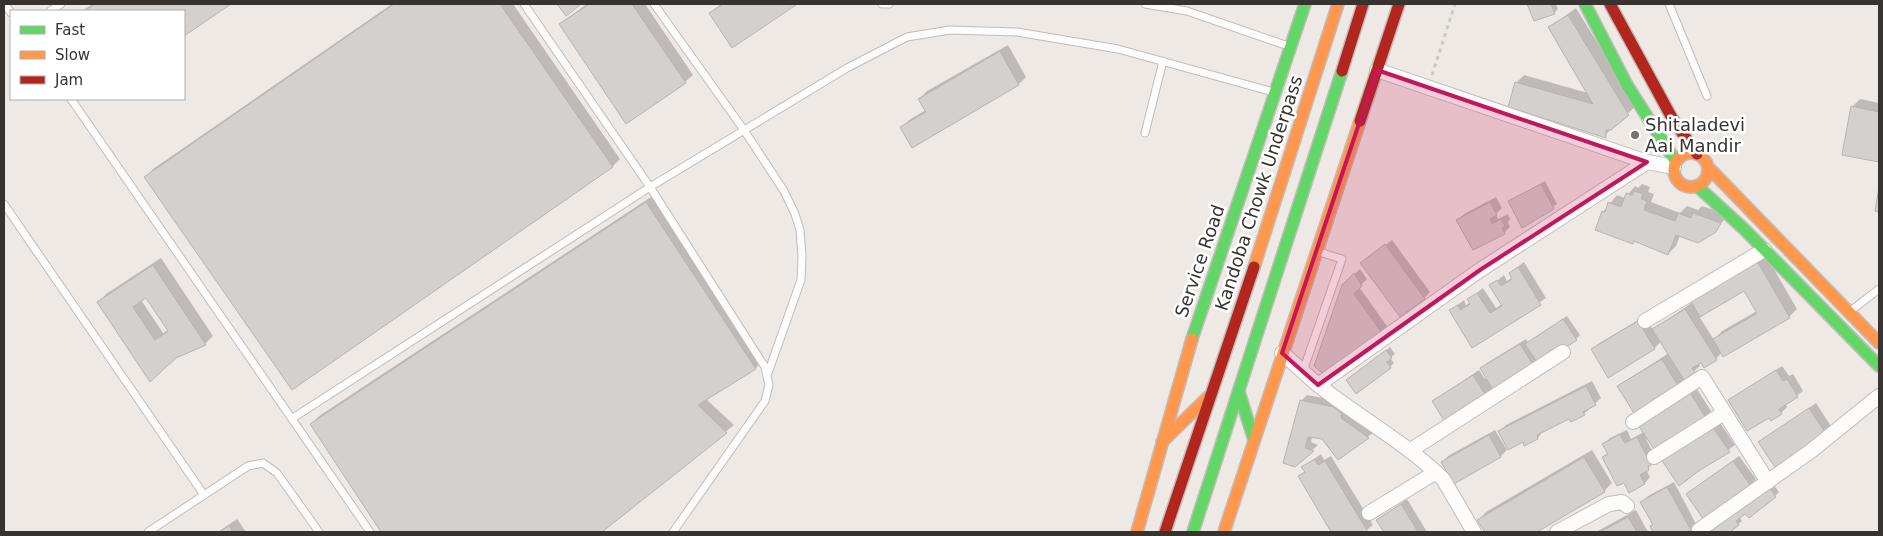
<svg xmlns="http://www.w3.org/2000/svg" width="1883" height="536" font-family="'DejaVu Sans',sans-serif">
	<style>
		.shadow { fill: #0003; fill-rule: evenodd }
		.building { fill: #d4d0cd; stroke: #b7b3b0; fill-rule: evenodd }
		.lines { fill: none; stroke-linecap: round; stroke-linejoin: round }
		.lane-casing { stroke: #c1bcba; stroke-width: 9 }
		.street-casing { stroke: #c1bcba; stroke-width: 16 }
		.fast-casing { stroke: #c1bcba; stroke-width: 14 }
		.slow-casing { stroke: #c1bcba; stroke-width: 14 }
		.jam-casing { stroke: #c1bcba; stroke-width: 14 }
		.path { stroke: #cac9c7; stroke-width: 3; stroke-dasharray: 4 4; stroke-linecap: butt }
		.lane { stroke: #fdfcfb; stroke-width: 7 }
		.street { stroke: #fdfcfb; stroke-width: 14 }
		.fast { stroke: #63d668; stroke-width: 11 }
		.slow { stroke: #ff974d; stroke-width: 11 }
		.jam { stroke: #b3261e; stroke-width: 11 }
		.marked { fill: #c2185b; fill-opacity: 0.2; stroke: #c2185b; stroke-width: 4; stroke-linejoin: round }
		.poi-dot { fill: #77736f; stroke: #fff; stroke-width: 2 }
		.labels { text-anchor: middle; stroke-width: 5; stroke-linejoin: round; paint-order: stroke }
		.poi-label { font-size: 18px; fill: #373330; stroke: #fff; text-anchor: start }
		.street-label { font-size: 18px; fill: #373330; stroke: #fff }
	</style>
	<rect width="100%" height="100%" fill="#efe9e5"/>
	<path class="shadow" d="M93 4H228L184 34V11H82Z
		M392 4H513L620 159 613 166 292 388 146 177 153 169Z
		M587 4H645L693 75 685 82 560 24Z
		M721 4H795L732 46 711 13Z
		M1528 4H1556L1558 9 1554 13 1534 20Z
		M1576 8 1636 106 1613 126 1605 136 1516 83 1524 75 1588 93 1550 27Z
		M1008 45 1026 77 1019 84 902 127 909 120 926 110 919 99 927 91Z
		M1860 99 1879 103V161L1843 154 1852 107Z
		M1545 181 1557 204 1523 227 1510 201Z
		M1642 184 1650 187 1648 192 1654 194 1651 202 1680 213 1687 206 1698 210 1702 206 1728 215 1715 231 1680 235 1676 246 1668 254 1635 240 1633 242 1603 212 1617 195 1625 198 1635 186 1638 188Z
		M654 195 763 360 756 368 706 399 734 425 600 532H383L311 424 319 416Z
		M1496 197 1502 208 1496 214 1498 219 1508 214 1510 219 1508 222 1510 227 1504 233 1458 220 1464 214Z
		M1392 240 1430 292 1424 298 1362 263Z
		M1764 252 1797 309 1789 317 1724 355 1722 352 1716 359 1698 363 1700 366 1678 385 1618 386 1669 353 1661 341 1655 348 1608 376 1593 350 1598 344 1645 316 1653 330ZM1744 289 1757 311 1722 331 1714 340 1699 316Z
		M161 258 213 336 205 344 176 357 99 302 106 294ZM146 297 168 330 163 333 141 300Z
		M1524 262 1546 298 1473 346 1451 310 1464 300 1466 305 1471 302 1469 299 1483 288 1496 308 1502 304 1491 286 1504 275 1507 281 1513 277 1510 273Z
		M1360 269 1367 279 1359 287 1387 326 1381 332 1343 285Z
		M1567 316 1580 335 1576 339 1537 360 1493 387 1485 395 1434 401 1479 370 1485 379 1487 378 1481 369 1487 363 1526 339 1528 343Z
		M1390 347 1395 354 1390 358 1394 363 1390 367 1351 377Z
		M1782 366 1789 376 1793 374 1803 391 1785 404 1787 407 1781 413 1771 419 1769 416 1730 400Z
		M1592 381 1601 398 1584 414 1570 417 1543 431 1538 438 1523 441 1500 431 1506 425Z
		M1695 386 1711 411 1705 417 1667 438 1646 439 1656 458 1646 470 1650 477 1645 483 1624 481 1604 457 1608 452 1604 444 1610 438 1627 430 1631 439 1644 432Z
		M1307 395 1340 401 1374 432 1338 459 1323 438 1312 437 1311 442 1318 445 1294 466 1301 401Z
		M1816 403 1832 428 1827 434 1760 442Z
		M1718 420 1735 445 1680 484Z
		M1495 430 1507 450 1501 456 1454 483 1443 462 1448 456Z
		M1592 450 1612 483 1604 491 1536 532H1486L1479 520 1486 512Z
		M1321 454 1324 460 1331 456 1373 525 1364 532H1333L1299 476 1305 471 1303 467Z
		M1739 456 1756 479 1750 485 1687 494Z
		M1674 482 1696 524 1685 532H1655L1652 527 1654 524 1642 502 1648 496Z
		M1772 483 1779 492 1775 496 1739 517 1742 521 1728 532H1709Z
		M1407 499 1427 532H1384L1377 520Z
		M1636 510 1648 532H1596Z
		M237 519 246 532H218Z"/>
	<path class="building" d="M95 4H231L184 36V11H84Z
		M394 4H500L613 167 292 390 144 177Z
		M557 4H581L566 16Z
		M589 4H632L686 83 626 124 559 24Z
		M723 4H795L796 5 732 48 709 13Z
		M1527 4H1551L1555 14 1534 21Z
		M1568 15 1629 115 1611 130H1606V138L1508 107 1515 82 1593 104 1548 27Z
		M1000 51 1019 85 912 148 900 127 926 112 918 99Z
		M1851 106 1879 112V162L1842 155Z
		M1541 184 1554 209 1522 228 1508 201Z
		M1879 187V212L1875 211Z
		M1634 191 1643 194 1641 199 1647 201 1644 210 1675 221 1678 213 1691 218 1693 213 1721 223 1716 232 1698 243 1676 235 1668 255 1634 241 1633 244 1595 230 1602 211 1605 212 1608 202 1621 207 1626 193 1632 195Z
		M646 202 756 369 698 405 727 433 602 532H381L310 424Z
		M1490 202 1497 215 1490 219 1492 224 1501 219 1505 226 1502 228 1505 234 1473 250 1456 220Z
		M1385 244 1425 299 1400 317 1360 263Z
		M1756 259 1790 318 1723 357 1713 339 1757 313 1744 291 1700 317 1689 298Z
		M153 265 206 345 176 358 150 382 97 302ZM146 298 168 331 155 340 133 307Z
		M1518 267 1541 305 1472 348 1449 310 1458 305 1460 310 1470 304 1467 299 1477 293 1490 313 1502 306 1489 285 1497 280 1501 286 1512 279 1509 273Z
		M1354 273 1362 286 1354 294 1382 333 1322 373 1314 366 1342 285Z
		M1685 309 1717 360 1704 368 1701 363 1692 368 1695 373 1684 380 1652 329Z
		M1563 319 1577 340 1539 365 1525 344Z
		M1638 321 1655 349 1608 378 1591 349Z
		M1520 344 1533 365 1493 390 1480 368Z
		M1386 350 1392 358 1387 362 1391 368 1356 394 1346 380Z
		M1662 359 1678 386 1634 413 1617 386Z
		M1776 370 1783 381 1787 379 1798 397 1779 409 1782 414 1771 421 1769 418 1747 431 1728 400Z
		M1473 375 1486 396 1445 422 1432 401Z
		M1586 386 1596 405 1583 412 1585 415 1571 422 1569 419 1537 435 1538 439 1524 446 1523 442 1508 450 1498 431Z
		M1689 391 1706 418 1669 443 1666 440 1654 449 1638 425Z
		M1300 400 1334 407 1342 414 1341 418 1369 438 1338 460 1322 439 1308 437 1305 448 1314 451 1295 467 1283 463Z
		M1809 408 1827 435 1784 464 1782 462 1775 467 1758 442Z
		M1711 425 1730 452 1700 470 1679 486 1661 459Z
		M1620 434 1625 443 1637 437 1651 465 1648 467 1649 470 1640 475 1645 484 1629 493 1624 483 1617 486 1602 457 1608 454 1602 444Z
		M1489 435 1501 457 1454 484 1441 462Z
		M1584 457 1605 492 1537 532H1485L1477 520Z
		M1315 459 1318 465 1325 461 1368 532H1331L1298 476 1305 472 1301 467Z
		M1733 461 1751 486 1706 523 1686 494Z
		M1768 486 1776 497 1749 518 1745 514 1736 521 1739 525 1730 532H1708Z
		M1667 487 1691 530 1687 532H1653L1650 526 1653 525 1640 502Z
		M1401 504 1418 532H1384L1376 520Z
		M1628 517 1637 532H1600Z
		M229 526 233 532H219Z"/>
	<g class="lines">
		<defs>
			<path id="lane" d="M5 4 11 13
				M524 4 650 187 765 367 769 385 765 401 673 532
				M654 4 744 130 784 191 795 214 800 230 802 257 801 280 768 373
				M882 4H889
				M1145 4 1187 11 1288 46
				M1669 4 1707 96
				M50 11 61 4
				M71 99 370 532
				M1145 133 1163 61
				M4 204 204 495
				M1848 313 1879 289
				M1303 371 1342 259 1319 252
				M293 418 650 187 847 68 907 37 950 30 1017 32 1118 49 1273 92
				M148 532 248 466 263 463 277 473 319 532"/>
			<path id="street" d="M1377 70 1647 162 1674 167
				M1645 321 1764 250
				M1282 353C1294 363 1305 374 1317 384 1358 417 1405 442 1443 479L1474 532
				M1318 385 1480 270 1647 162
				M1633 422 1702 377 1768 482
				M1411 450 1563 352
				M1654 457 1724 413
				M1369 513 1436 472
				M1699 530 1811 451 1879 396
				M1557 532 1609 504 1622 502 1627 506"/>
			<path id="fast" d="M1585 4 1627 85 1676 162
				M1697 186 1744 229 1879 366
				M1192 339 1305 4
				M1239 392 1254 440
				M1193 532 1342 71"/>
			<path id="slow" d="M1674 170a17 17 0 1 1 34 0a17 17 0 1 1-34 0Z
				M1708 167 1879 343
				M1254 267 1338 4
				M1162 442 1208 397
				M1137 532 1192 339
				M1224 532 1360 121"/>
			<path id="jam" d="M1610 4 1672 118 1697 154
				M1342 71 1363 4
				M1360 121 1399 4
				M1165 532 1254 267"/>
		</defs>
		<use href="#lane" class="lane-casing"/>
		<use href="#street" class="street-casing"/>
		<use href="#fast" class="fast-casing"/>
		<use href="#slow" class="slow-casing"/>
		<use href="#jam" class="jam-casing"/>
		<path class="path" d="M1432 75 1455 4"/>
		<use href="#lane" class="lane"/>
		<use href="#street" class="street"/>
		<use href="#fast" class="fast"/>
		<use href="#slow" class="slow"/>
		<use href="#jam" class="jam"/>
	</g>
	<path class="marked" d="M1377 70 1647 162 1480 270 1318 385 1282 353Z"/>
	<circle class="poi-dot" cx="1635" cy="135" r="5"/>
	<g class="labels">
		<g class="poi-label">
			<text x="1645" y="131">Shitaladevi<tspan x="1645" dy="21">Aai Mandir</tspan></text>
		</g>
		<g class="street-label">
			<text transform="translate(1259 193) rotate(-72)" y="6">Kandoba Chowk Underpass</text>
			<text transform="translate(1200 261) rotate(-71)" y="6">Service Road</text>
		</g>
	</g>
	<rect width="1883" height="536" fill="none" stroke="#373330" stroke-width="10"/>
	<rect x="10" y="10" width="175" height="90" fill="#ffffff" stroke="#afadac"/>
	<rect x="20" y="26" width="25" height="8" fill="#63d668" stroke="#afadac"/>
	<text x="55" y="35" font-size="15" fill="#373330">Fast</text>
	<rect x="20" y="51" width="25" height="8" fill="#ff974d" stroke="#afadac"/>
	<text x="55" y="60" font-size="15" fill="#373330">Slow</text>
	<rect x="20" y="76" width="25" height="8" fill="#b3261e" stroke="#afadac"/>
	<text x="55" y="85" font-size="15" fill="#373330">Jam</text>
</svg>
